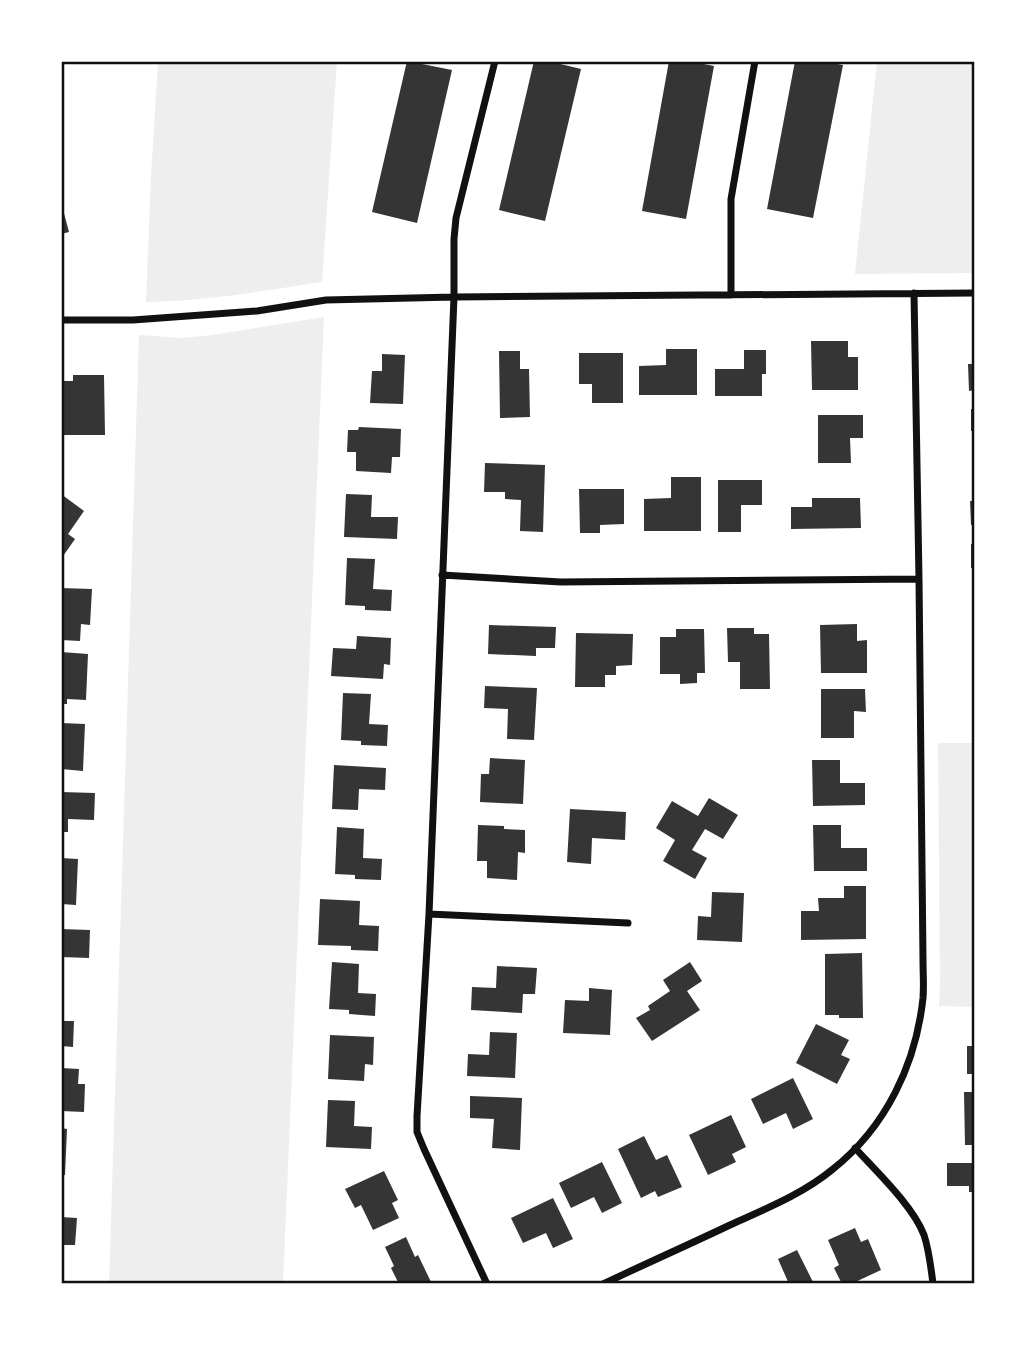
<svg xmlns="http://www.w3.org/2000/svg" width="1036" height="1345" font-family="Ubuntu,sans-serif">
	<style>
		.green { fill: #eee }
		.building { fill: #353535 }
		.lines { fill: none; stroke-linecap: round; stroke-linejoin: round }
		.minor { stroke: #111; stroke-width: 7 }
		.neatline { fill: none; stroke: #111; stroke-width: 2.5 }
	</style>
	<rect width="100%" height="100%" fill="#fff"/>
	<path class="green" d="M158 61H337L322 282C263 291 205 301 146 302L151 176Z
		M877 61H975V273L855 274Z
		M324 317 283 1284H109L139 335 182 338 212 335Z
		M938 743H975V1007L939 1006 940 982Z"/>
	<path class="building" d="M407 61 452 70 417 223 372 212Z
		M534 61H548L581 69 545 221 499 210Z
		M669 61H688L714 66 686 219 642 211Z
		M795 61H821L843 65 813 218 767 209Z
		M61 202 69 232 61 234Z
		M811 341H848V357H858V390H812Z
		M666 349H697V395H639V366L666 365Z
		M744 350H766V374H762V396H715V369H744Z
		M499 351H520V369H529L530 417 500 418Z
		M579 353H623V403H592V384H579Z
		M382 354 405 355 403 404 370 403 372 371H382Z
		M968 364H975V390L969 391Z
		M73 375H104L105 435H61V381H73Z
		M971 409H975V431H971Z
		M818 415H863V438H850L851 463H818Z
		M359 427 401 429 400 457H392L391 473 356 471V452H347L348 430H358Z
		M485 463 545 465 543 532 520 531 521 500 505 499V492H484Z
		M671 477H701V531H644V499L671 498Z
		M718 480H762V505H741V532H718Z
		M579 489H624V524L600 525V533H580Z
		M61 494 84 511 68 534 75 539 61 559Z
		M346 494 372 495 371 517H398L397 539 344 537Z
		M812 498H860L861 528 791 529V507H812Z
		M970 501H975V524L971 525Z
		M971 544H975V568H971Z
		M347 558 375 559 373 589 392 590 391 611 365 610V606L345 605Z
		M61 588 92 589 90 625 81 624 80 641 61 640Z
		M857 624V641L867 640V673H821L820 625Z
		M489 625 556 627 555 648H536V656L488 654Z
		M727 628H754V634H769L770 689H740V662H728Z
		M676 629H704L705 673H697V683L680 684V674H660V637H676Z
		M576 633 633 634 632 665 616 666V675H605V687H575Z
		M357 636 391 638 390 665 384 664 383 679 331 676 333 648 356 649Z
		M972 640H975V662H972Z
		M61 652 88 654 86 700 67 699V704H61Z
		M485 686 537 688 534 740 507 739 508 709 484 708Z
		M821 689H865L866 712 854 711V738H821Z
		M343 693 371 694 369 724 388 725 387 746 361 745V741L341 740Z
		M61 723 85 724 83 771 61 769Z
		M490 758 525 760 523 804 480 802 481 774H489Z
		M812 760H840V783H865V805L813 806Z
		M334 765 386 768 385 790 359 789 358 810 332 809Z
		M61 792 95 793 94 820 68 819V832H61Z
		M709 798 738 815 723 839 705 829 692 850 707 858 695 879 663 861 675 840 656 828 672 801 698 816Z
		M570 809 626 812 625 840 592 838 591 864 567 862Z
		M478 825 504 826V829L525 830V853L518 852 517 880 487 878V861H477Z
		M813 825H841V848H867V871H814Z
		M337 827 364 829 363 858 382 859 381 880 355 879V875L335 874Z
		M61 858 78 859 76 905 61 904Z
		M844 886H866V939L801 940V911H819L818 898H844Z
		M712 892 744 893 742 942 697 940 698 916 711 917Z
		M320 899 360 901 359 925 379 926 378 951 351 950V946L318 945Z
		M61 929 90 930 89 958 61 957Z
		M862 953 863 1018H839V1015H825V954Z
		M332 962 359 964 358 993 376 994 375 1016 349 1014V1010L329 1009Z
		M690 962 702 981 687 991 700 1010 652 1041 636 1018 650 1010 648 1006 670 991 663 980Z
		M497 966 537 968 535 994H523L522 1013 471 1010 472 987 496 988Z
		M589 988 612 990 610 1035 563 1033 565 1000 589 1001Z
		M61 1021H74L73 1047 61 1046Z
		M816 1024 849 1040 841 1055 850 1059 837 1084 796 1063Z
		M490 1032 517 1033 515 1078 467 1076 468 1054 489 1055Z
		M330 1035 374 1037 373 1065 365 1064 364 1081 328 1079Z
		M967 1046H975V1074H967Z
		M61 1068 79 1069 78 1084H85L84 1112 61 1111Z
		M793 1078 813 1119 793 1129 786 1113 763 1124 751 1099Z
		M964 1092H975V1145H965Z
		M470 1096 522 1098 520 1150 492 1148 494 1119 470 1118Z
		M328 1100 355 1101 354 1126 372 1127 371 1149 326 1147Z
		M731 1115 746 1147 732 1154 736 1162 708 1175 689 1135Z
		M61 1128 67 1129 65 1175H61Z
		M644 1136 656 1160 667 1155 682 1187 658 1197 655 1191 641 1198 618 1149Z
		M602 1162 622 1203 602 1213 594 1197 571 1208 559 1183Z
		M947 1163H975V1192H969V1186H947Z
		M384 1171 398 1200 392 1203 399 1218 373 1230 361 1205 355 1208 345 1189Z
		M553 1198 573 1239 553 1248 546 1233 523 1243 511 1218Z
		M61 1217 77 1218 75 1245H61Z
		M855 1228 861 1242 868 1239 881 1270 851 1284H842L834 1268 839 1265 828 1240Z
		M406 1237 415 1257 418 1255 432 1284H399L391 1268 394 1266 385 1247Z
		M797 1250 814 1284H789L778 1259Z"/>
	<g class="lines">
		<path class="minor" d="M731 295V199L755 61
			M61 320H133L257 311 326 300 454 297 975 293
			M442 575 561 582 919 579
			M429 914 628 923
			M855 1148C876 1171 913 1206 924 1235 929 1250 931 1267 933 1284
			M487 1284 424 1149 417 1132V1116L429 914 454 297V239L456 218 495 61
			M603 1284C645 1264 688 1245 730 1225 765 1209 803 1194 833 1169 886 1127 916 1064 923 998 924 986 923 973 923 960L919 579 914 293"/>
	</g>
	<rect width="1036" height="1345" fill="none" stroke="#ffffff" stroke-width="126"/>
	<rect x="63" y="63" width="910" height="1219" class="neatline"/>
</svg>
